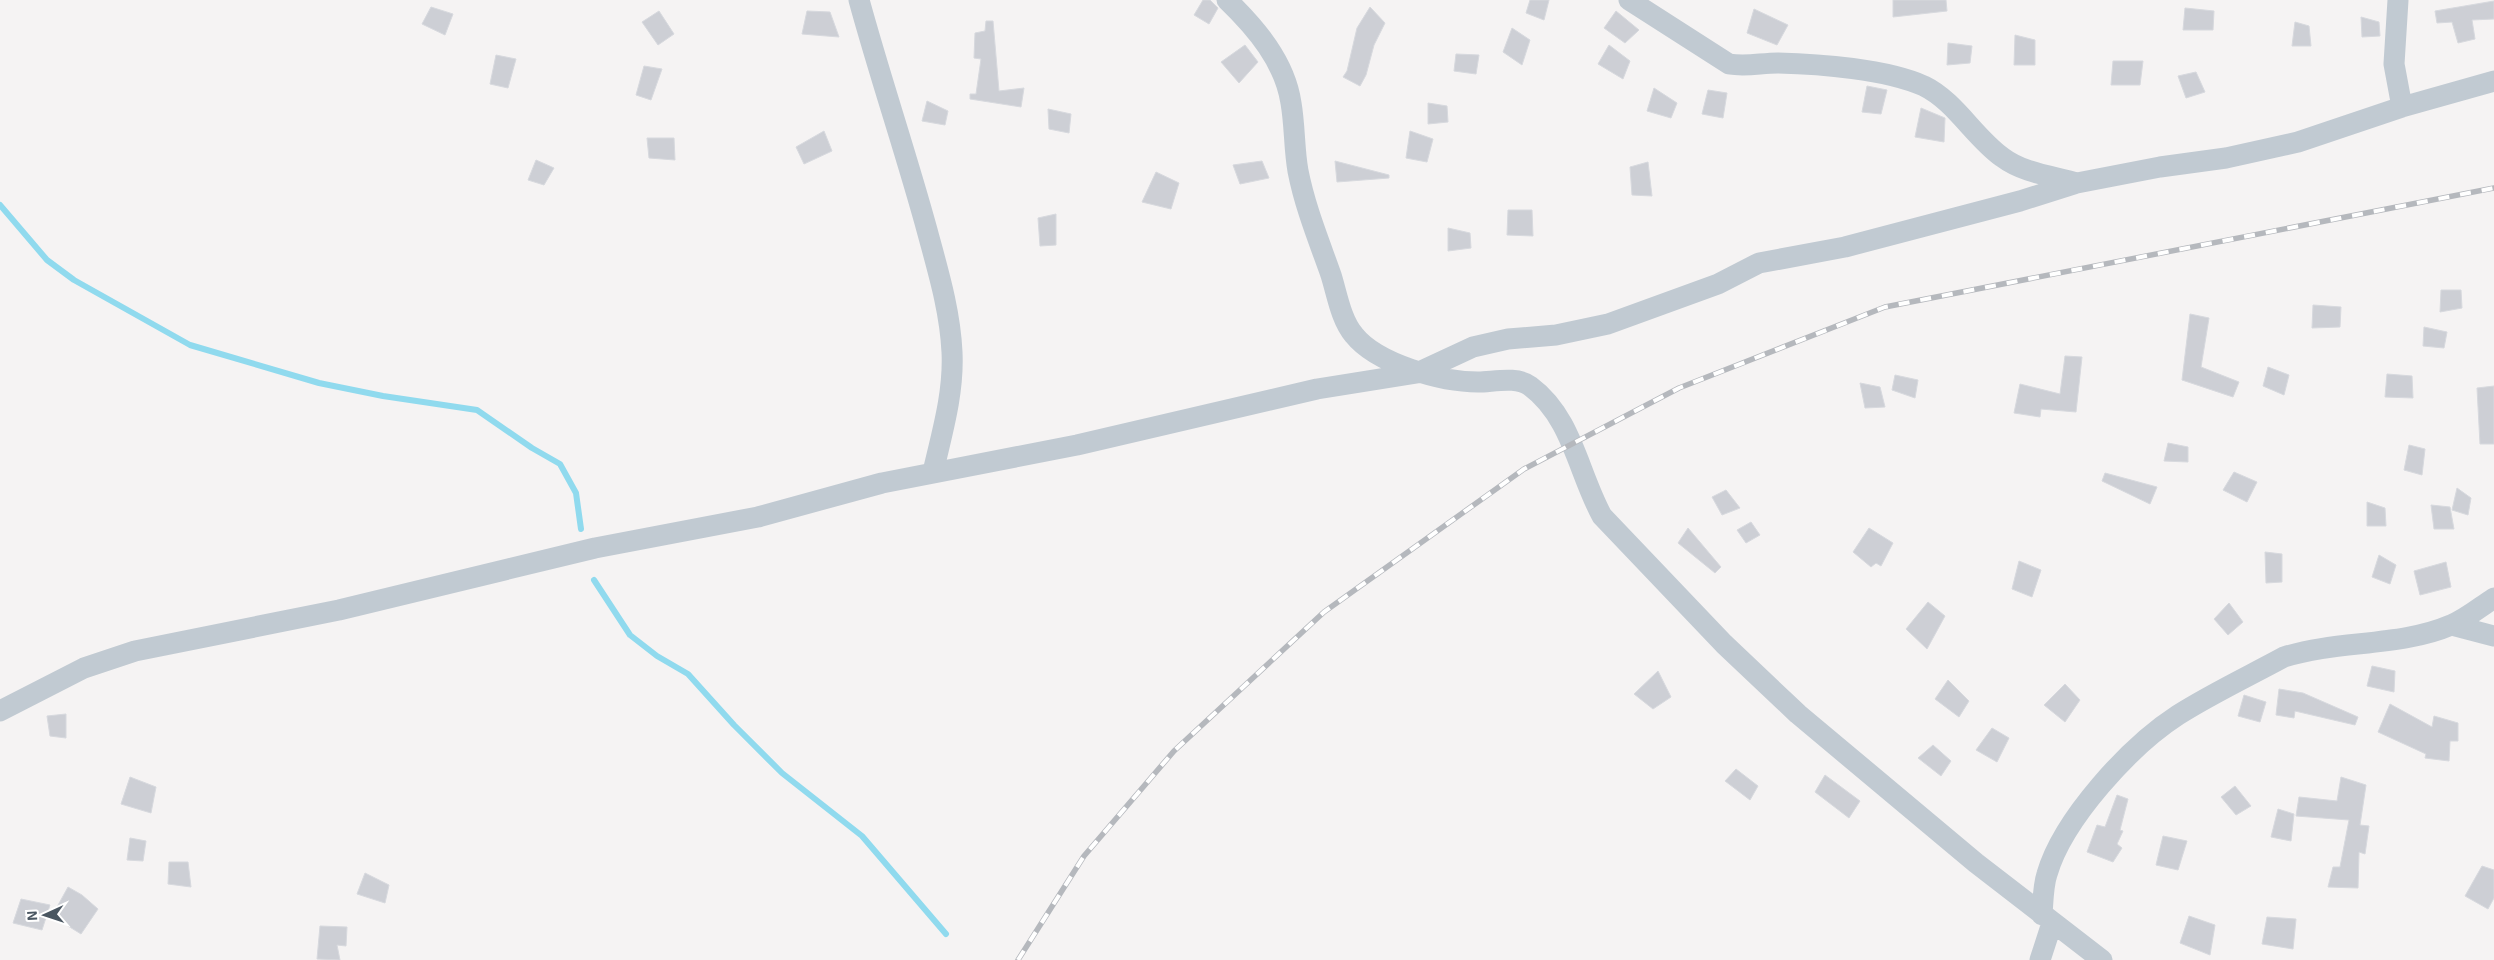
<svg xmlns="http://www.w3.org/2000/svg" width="2494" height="960" font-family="'Exo 2',sans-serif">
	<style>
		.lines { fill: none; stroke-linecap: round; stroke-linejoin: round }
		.stream { stroke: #90daee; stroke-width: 6 }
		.building { fill: #cdcfd5; stroke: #d7d9de }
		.street { stroke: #c1cad2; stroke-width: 21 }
		.rail-casing { stroke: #b5b8bd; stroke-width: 5.5 }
		.rail { stroke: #fff; stroke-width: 4; stroke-dasharray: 11; stroke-linecap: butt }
	</style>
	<rect width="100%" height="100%" fill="#f5f3f3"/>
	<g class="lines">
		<path class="stream" d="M0 205 47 260 74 280 190 345 319 383 383 396 477 410 532 448 560 464 576 493 581 529
			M594 580 630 635 657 656 688 674 734 725 782 773 862 836 946 934"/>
	</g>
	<path class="building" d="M1203 0H1210L1218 8 1209 24 1194 15Z
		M1530 0H1549L1544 20 1526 13Z
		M1893 0H1946L1947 11 1893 17Z
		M2494 1V19L2472 20 2475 39 2458 43 2452 22 2437 23 2435 11Z
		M431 7 453 14 445 35 422 24Z
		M1370 7 1385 23 1374 45 1366 75 1360 86 1343 77 1347 71 1357 28Z
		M2185 8 2214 11 2213 30H2183Z
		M1754 9 1788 25 1777 45 1747 33Z
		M659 11 674 34 658 45 642 22Z
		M807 11 830 12 839 37 802 34Z
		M1616 11 1639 30 1625 43 1604 28Z
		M2361 17 2379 22 2380 36 2362 37Z
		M986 21H993L999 91 1024 88 1021 107 970 99V94H976L981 59 974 58 975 33 985 31Z
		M2295 22 2309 26 2311 46H2292Z
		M1512 28 1530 40 1522 65 1503 52Z
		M2015 35 2035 40V65H2014Z
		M1948 43 1972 46 1970 63 1947 65Z
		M1245 45 1258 62 1239 83 1221 62Z
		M1609 45 1630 61 1623 79 1598 64Z
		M1456 54 1479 55 1476 74 1454 71Z
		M496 55 516 59 508 88 490 84Z
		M2113 61H2143L2140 85H2111Z
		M644 66 662 69 651 100 636 95Z
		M2196 72 2205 92 2186 98 2178 76Z
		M1867 86 1887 90 1881 114 1862 112Z
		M1654 88 1677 103 1671 118 1647 111Z
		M1708 90 1727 93 1723 118 1702 114Z
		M927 101 948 111 945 125 922 121Z
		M1428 103 1447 106 1448 122 1428 124Z
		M1921 108 1945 118 1944 142 1915 137Z
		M1048 109 1071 114 1069 133 1049 129Z
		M824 131 832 151 804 164 796 147Z
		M1410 131 1433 139 1427 162 1406 158Z
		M647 138H674L675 160 649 158Z
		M536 160 554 168 544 185 528 180Z
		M1262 161 1269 178 1240 184 1233 165Z
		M1335 161 1389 175V178L1337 182Z
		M1648 162 1652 196 1632 195 1630 167Z
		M1156 172 1179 183 1171 209 1142 202Z
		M1508 210H1532L1533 236 1507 235Z
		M1056 214V245L1040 246 1038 218Z
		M1448 228 1470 233 1471 248 1448 251Z
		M2441 290H2461L2462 308 2440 312Z
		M2313 305 2341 307 2340 327 2312 328Z
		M2190 314 2209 318 2201 367 2239 382 2233 397 2182 380Z
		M2424 327 2447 332 2444 348 2423 346Z
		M2065 356 2082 357 2076 412 2041 409 2040 417 2014 413 2020 384 2060 394Z
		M2268 367 2289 375 2284 395 2263 386Z
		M2387 374 2412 376 2413 398 2385 397Z
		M1895 375 1918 380 1915 398 1892 390Z
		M1860 383 1880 387 1885 407 1865 408Z
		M2494 386V444H2480L2477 388Z
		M2168 443 2188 447V462L2164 461Z
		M2409 445 2425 449 2422 475 2404 470Z
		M2234 472 2257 482 2247 502 2223 490Z
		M2105 473 2157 487 2150 504 2102 481Z
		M2457 488 2471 498 2468 515 2452 510Z
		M1726 490 1740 508 1722 515 1712 497Z
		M2367 502 2385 508 2386 526H2367Z
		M2431 505 2450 507 2454 529H2434Z
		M1751 522 1760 535 1746 543 1737 530Z
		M1688 528 1721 567 1715 573 1678 543Z
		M1869 528 1893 543 1881 566 1876 563 1871 567 1853 552Z
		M2265 552 2282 554V582L2266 583Z
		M2379 555 2396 565 2390 584 2372 577Z
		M2019 561 2041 570 2032 597 2012 589Z
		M2446 562 2451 587 2420 595 2414 571Z
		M1928 602 1945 616 1927 649 1906 629Z
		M2229 603 2243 622 2228 635 2214 619Z
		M2372 666 2395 671 2394 692 2367 686Z
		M1658 671 1671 697 1653 709 1634 694Z
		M1948 680 1969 701 1959 717 1935 699Z
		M2065 684 2080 700 2065 722 2044 705Z
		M2279 689 2303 693 2358 717 2355 725 2295 711 2294 718 2276 715Z
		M2244 695 2266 702 2260 722 2238 716Z
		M2390 704 2432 727 2434 716 2458 723V741H2450L2449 761 2425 758 2426 754 2378 732Z
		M66 714V738L50 736 47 716Z
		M1992 728 2009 738 1997 762 1976 750Z
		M1933 745 1951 761 1941 776 1918 758Z
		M1736 769 1758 786 1750 800 1725 781Z
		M1825 775 1860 801 1849 818 1815 792Z
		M130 777 156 787 151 813 121 804Z
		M2341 777 2366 785 2360 825 2369 826 2365 854 2359 852 2358 888 2328 887 2333 867H2340L2349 820 2296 816 2299 797 2337 801Z
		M2235 786 2251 806 2236 815 2221 797Z
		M2117 795 2128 799 2120 830 2123 831 2117 844 2122 848 2113 862 2087 852 2097 825 2105 827Z
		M2278 809 2294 814 2291 841 2271 837Z
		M2163 836 2187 841 2178 870 2156 865Z
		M130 838 146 841 143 861 127 860Z
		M169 862H188L191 887 168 884Z
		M2482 866 2494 870V898L2488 909 2465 896Z
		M365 873 389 885 385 903 357 894Z
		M68 887 82 895 98 909 81 934 52 916Z
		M21 899 50 905 42 930 13 923Z
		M2189 916 2215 925 2210 955 2180 943Z
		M2267 917 2296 919 2293 949 2262 944Z
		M320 926 347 927 346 946 337 945 340 960 317 959Z"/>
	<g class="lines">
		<path class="street" d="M859 0C880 77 906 153 927 230 938 271 950 310 952 352 954 393 942 433 933 472
			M1227 0C1256 28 1285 62 1291 103 1295 126 1294 149 1298 171 1305 207 1319 241 1331 275 1337 294 1341 320 1354 335 1377 364 1442 382 1478 382 1493 382 1517 376 1530 386 1572 417 1578 472 1602 516L1724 644 1798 714 1976 863 2102 960
			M1629 0 1729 64C1746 67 1761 63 1778 63 1820 64 1886 69 1924 86 1955 101 1974 137 2002 157 2023 173 2052 176 2077 183
			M2398 0 2394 64 2402 107
			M2452 625 2494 636
			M0 711 84 668 135 651 339 610 595 548 758 517 882 483 1077 445 1317 389 1417 373 1473 347 1508 339 1556 335 1608 324 1718 284 1759 263 1845 247 2020 201 2077 183 2160 167 2226 158 2298 142 2402 107 2494 81
			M2042 915C2043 902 2043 886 2047 874 2063 819 2130 746 2178 715 2211 694 2249 676 2284 657 2337 640 2400 647 2451 625 2466 619 2480 607 2494 598
			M2040 960 2052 923"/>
		<defs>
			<path id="rail" d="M1018 960 1084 856 1174 751 1324 612 1524 469 1679 388 1885 307 2494 188"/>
		</defs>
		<use href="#rail" class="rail-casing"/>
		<use href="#rail" class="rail"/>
	</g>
	<g transform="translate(45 915) rotate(267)" stroke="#ffffff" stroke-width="4" paint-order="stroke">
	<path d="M0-4L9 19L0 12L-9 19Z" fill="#4a5661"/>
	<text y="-8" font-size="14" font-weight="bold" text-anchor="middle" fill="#4a5661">N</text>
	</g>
</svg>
